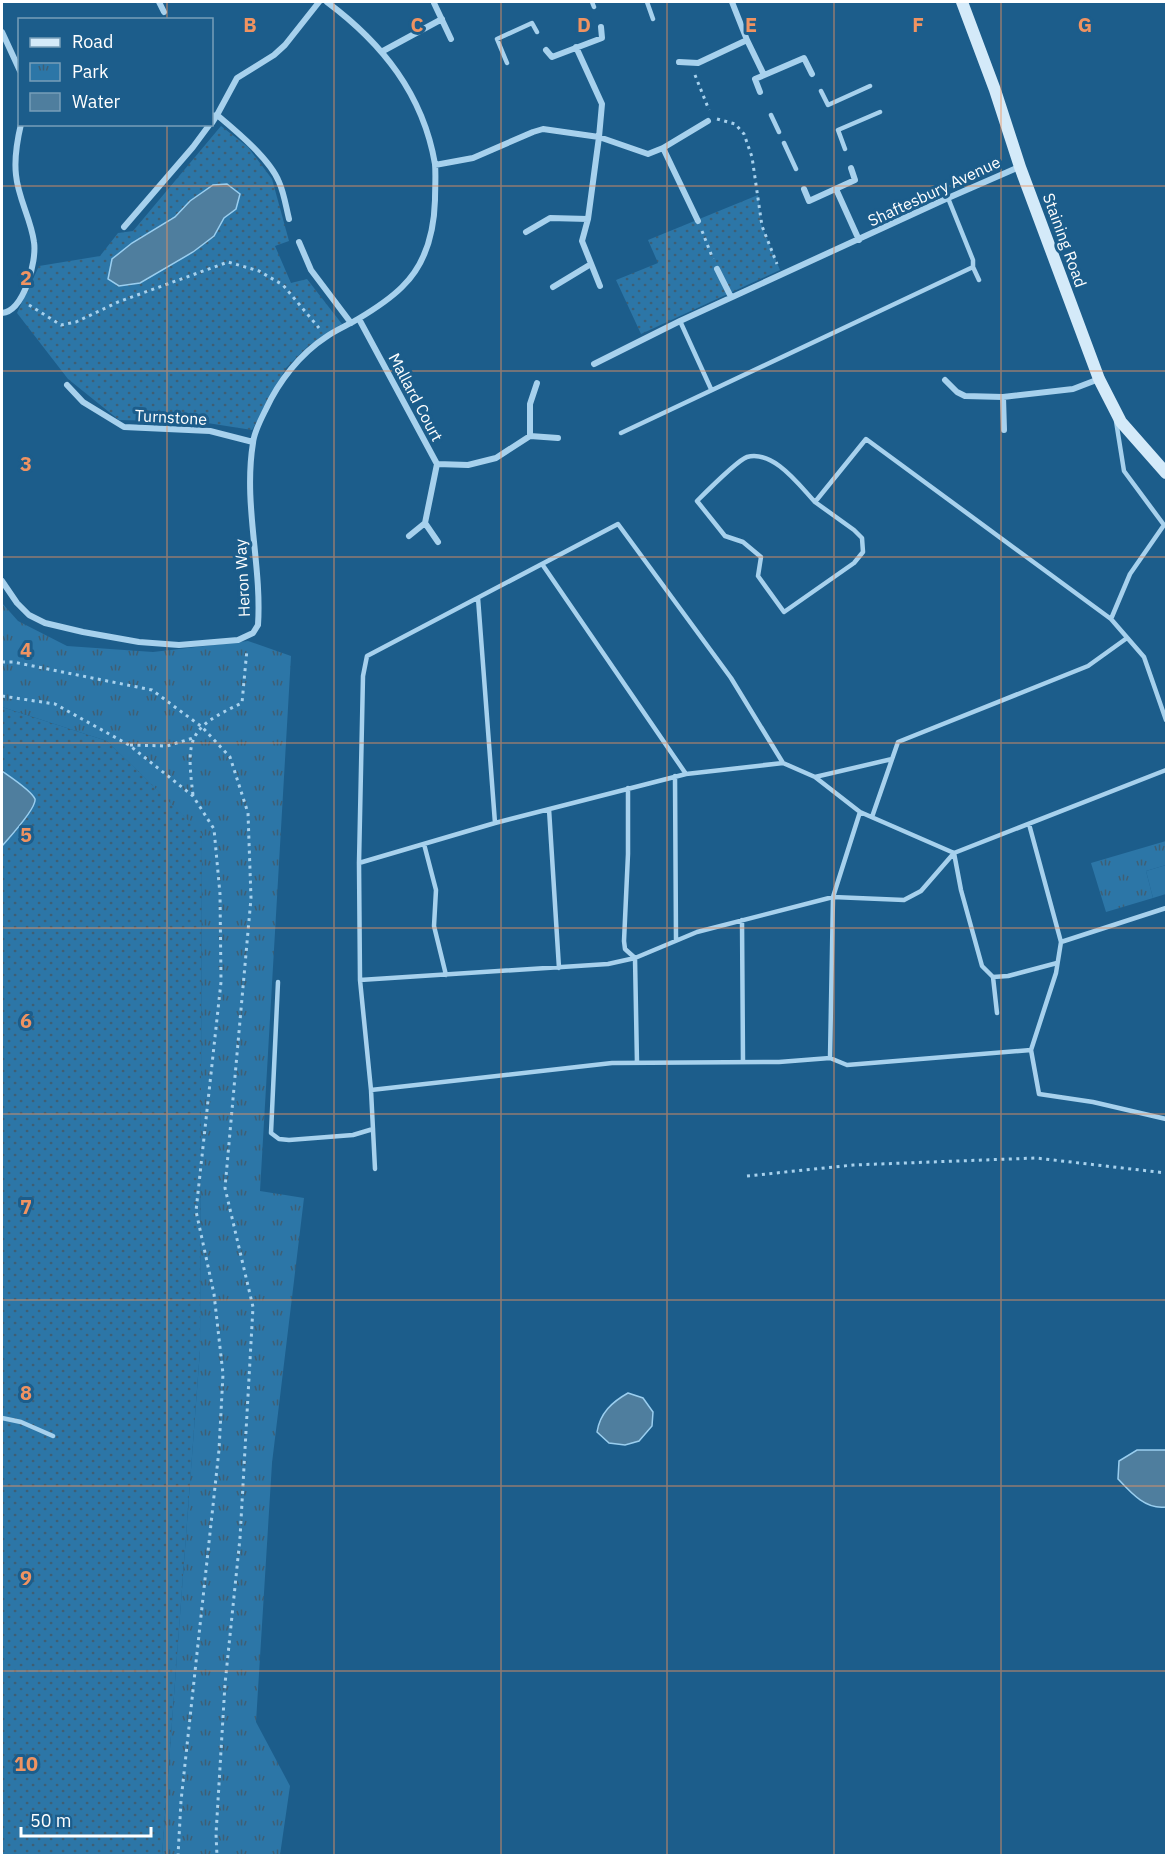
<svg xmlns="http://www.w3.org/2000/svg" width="1168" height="1857" font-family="'IBM Plex Sans',sans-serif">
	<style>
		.grass { fill: url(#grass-dots) }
		.park { fill: url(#park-tufts) }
		.pitch { fill: #2c76a7 }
		.water { fill: #4f7e9e; stroke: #9aceef; stroke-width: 1.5 }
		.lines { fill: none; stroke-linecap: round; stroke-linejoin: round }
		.path { stroke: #a7d1ed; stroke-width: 3; stroke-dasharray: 3 4.5; stroke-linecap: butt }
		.lane { stroke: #a7d1ed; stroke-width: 4.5 }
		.street { stroke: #a7d1ed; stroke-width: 6 }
		.secondary { stroke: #d4eaf9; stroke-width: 12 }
		.grid { fill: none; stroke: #f09361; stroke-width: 1.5; stroke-opacity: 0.55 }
		.labels { text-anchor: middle; stroke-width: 6; stroke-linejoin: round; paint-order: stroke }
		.street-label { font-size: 16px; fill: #fff; stroke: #1c5d8b }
		.grid-label { font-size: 20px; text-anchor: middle; font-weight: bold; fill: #f09361; stroke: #1c5d8b; stroke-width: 6; stroke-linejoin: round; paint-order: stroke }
	</style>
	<defs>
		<pattern id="grass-dots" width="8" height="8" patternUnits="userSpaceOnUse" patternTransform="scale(1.5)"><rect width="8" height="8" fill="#2c76a7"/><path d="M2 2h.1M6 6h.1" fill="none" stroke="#3e5f75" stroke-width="1.8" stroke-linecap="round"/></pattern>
		<pattern id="park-tufts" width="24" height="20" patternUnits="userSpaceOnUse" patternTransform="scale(1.5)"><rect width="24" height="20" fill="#2c76a7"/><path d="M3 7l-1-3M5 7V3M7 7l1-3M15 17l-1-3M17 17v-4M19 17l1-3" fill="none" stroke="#3e5f75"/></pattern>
	</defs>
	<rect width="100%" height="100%" fill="#1c5d8b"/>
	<path class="grass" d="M221 126 248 147 272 179 289 241 275 246 291 283 307 279 342 324 308 346 286 368 252 430 201 422 119 420 68 379 17 313 39 266 100 256 118 233 133 231Z
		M758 195 761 224 780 270 641 334 616 280 658 263 648 240Z
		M2 707 107 741 202 833 200 1350 162 1855 2 1856Z"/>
	<path class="park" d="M2 603 18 621 67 646 153 652 248 641 291 656 260 1191 304 1198 272 1463 256 1722 290 1786 280 1855H162L200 1350 202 834 107 741 2 707Z
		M1166 841V865L1146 871 1153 898 1106 912 1091 863Z"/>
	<path class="pitch" d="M1166 865V894L1153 898 1146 871Z"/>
	<path class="water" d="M227 184 240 194 236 209 224 218 214 236 193 252 140 283 119 286 108 279 112 259 132 243 175 217 190 201 213 185Z
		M2 771C9 776 32 791 35 799 37 808 8 839 2 846Z
		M628 1393 643 1398 653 1412 652 1426 639 1441 625 1445 609 1443 597 1432C600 1413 612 1402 628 1393Z
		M1137 1450H1166V1507C1146 1510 1131 1493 1118 1479L1119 1461Z"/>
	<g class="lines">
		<path class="path" d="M695 75 709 110
			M717 119 735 124 744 134 752 157 762 226 777 264
			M702 231 713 259
			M29 305 61 325 76 322 118 302 228 262 259 271 283 285 319 328
			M2 662H13L152 690 202 727 230 757 248 813 251 898 225 1188 253 1307 240 1538 225 1684 216 1834 217 1856
			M2 696 55 704 129 745 193 796 214 829 220 894 221 982 196 1211 214 1294 223 1374 219 1450 181 1801 178 1856
			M130 745 167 746 193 738
			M193 795C186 738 188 728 242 703L247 649
			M747 1176 853 1165 1036 1158 1166 1173"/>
		<path class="lane" d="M592 2 594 7
			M647 2 653 19
			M507 63 497 39 532 23 537 32
			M821 91 828 105 870 86
			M771 115 779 132
			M784 143 796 169
			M845 149 838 130 880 112
			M973 267 979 280
			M680 321 711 389
			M621 433 973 267V260L948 198
			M815 502 854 530 862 538 863 552 854 563 784 612 758 576 761 557 743 542 725 536 697 501C706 492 738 460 747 457 774 450 799 485 815 502L866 439 1111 619 1144 657 1166 720
			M542 564 686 774
			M478 598 495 823
			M1111 619 1130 574 1164 525 1124 471 1116 421
			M675 776 676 940
			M815 777 892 759
			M628 788V854L624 941 625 949 635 958 637 1063
			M549 809 559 968
			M872 817 898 742 1088 666 1127 638
			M1029 824 1061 942 1056 973 1031 1050 1039 1094 1093 1102 1166 1119
			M424 844 436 890 434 926 446 975
			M954 853 961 890 982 966 993 977 997 1013
			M359 863 495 823 686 774 783 763
			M742 920 743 1062
			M1061 942 1166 908
			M993 977 1008 976 1057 963
			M360 980 608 964 635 958 697 932 833 897 904 900 921 891 954 853
			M278 982 271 1133 279 1139 289 1140 353 1135 373 1129
			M830 1058 847 1065 1031 1050
			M371 1090 612 1063 779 1062 830 1058 833 897 860 812
			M375 1169 371 1090 360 980 359 863 363 676 367 656 618 524 731 678 783 763 815 777 860 812 954 853 1166 770
			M2 1418 21 1422 53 1436"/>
		<path class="street" d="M159 2 164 12
			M732 2 747 40 764 75
			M434 3 451 39
			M2 32 20 71
			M576 47 602 104 599 137 588 219 582 241 600 286
			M546 50 552 57 602 38 601 27
			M383 51 442 19
			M679 62 698 63 747 40
			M760 92 755 79 804 58 812 74
			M212 116 217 115 237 78 274 55 285 45 319 2
			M212 123 217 115C236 131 270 159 279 182 284 193 286 207 289 219
			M663 148 698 221
			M435 165 473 158 533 132 543 129 599 137 648 154 663 148 708 121
			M804 189 809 201 855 180 851 168
			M836 189 859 240
			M124 227 193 147 210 124
			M526 232 550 218 588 219
			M299 242 311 270 351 323
			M717 269 731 297
			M553 287 591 264
			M2 313C24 311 37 261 34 242 31 219 18 198 16 175 14 158 17 141 21 124
			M359 319 437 464 468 465 496 458 530 436 558 438
			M594 364 680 321 948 198 1019 167
			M945 380 957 392 965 396 1003 397 1073 389 1099 379
			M67 385 83 402 124 427 210 431 253 442
			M1003 397 1004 430
			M530 436V404L537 383
			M425 523 438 542
			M409 536 425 523 437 464
			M2 581 17 603 29 615 45 623 83 632 139 642 179 645 238 640 253 633 258 625C262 565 243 504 253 443 254 432 261 419 266 409 279 381 300 354 326 337 336 330 348 325 358 319 373 310 390 299 402 287 426 264 434 233 435 200 435 189 436 175 435 164 423 94 382 43 327 2"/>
		<path class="secondary" d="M962 2 995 90 1020 167 1099 379 1121 422 1166 473"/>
	</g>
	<path class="grid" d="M167 2V20M334 2V1856M501 2V1856M667 2V1856M834 2V1856M1001 2V1856M167 124V1856M2 186H1166M2 371H1166M2 557H1166M2 743H1166M2 928H1166M2 1114H1166M2 1300H1166M2 1486H1166M2 1671H1166"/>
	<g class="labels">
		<g class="street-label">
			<text transform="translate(934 191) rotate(-25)" y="6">Shaftesbury Avenue</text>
			<text transform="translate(1065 240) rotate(70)" y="6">Staining Road</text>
			<text transform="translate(416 397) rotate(62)" y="6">Mallard Court</text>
			<text transform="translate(171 417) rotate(3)" y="6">Turnstone</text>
			<text transform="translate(242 578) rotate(-93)" y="6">Heron Way</text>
		</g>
	</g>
	<g class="grid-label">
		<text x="250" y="32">B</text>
		<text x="417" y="32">C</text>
		<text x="584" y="32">D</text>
		<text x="751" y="32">E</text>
		<text x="918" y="32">F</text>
		<text x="1085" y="32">G</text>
		<text x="26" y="285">2</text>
		<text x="26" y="471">3</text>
		<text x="26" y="657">4</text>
		<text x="26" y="842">5</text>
		<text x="26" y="1028">6</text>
		<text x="26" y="1214">7</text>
		<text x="26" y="1400">8</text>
		<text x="26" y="1585">9</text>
		<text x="26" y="1771">10</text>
	</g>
	<rect width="1168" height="1857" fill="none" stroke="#ffffff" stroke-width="6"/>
	<rect x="18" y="18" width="195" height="108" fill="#1c5d8b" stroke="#779eb9" stroke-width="1.5"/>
	<rect x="30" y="38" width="30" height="9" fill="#d4eaf9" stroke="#779eb9" stroke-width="1.5"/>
	<text x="72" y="48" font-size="18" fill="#ffffff">Road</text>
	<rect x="30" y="63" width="30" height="18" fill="url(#park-tufts)" stroke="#779eb9" stroke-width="1.5"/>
	<text x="72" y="78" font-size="18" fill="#ffffff">Park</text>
	<rect x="30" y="93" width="30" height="18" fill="#4f7e9e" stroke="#779eb9" stroke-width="1.5"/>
	<text x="72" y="108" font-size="18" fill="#ffffff">Water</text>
	<path d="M21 1827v9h130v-9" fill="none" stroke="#ffffff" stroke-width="3"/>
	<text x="30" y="1827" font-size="18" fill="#ffffff" stroke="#1c5d8b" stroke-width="4.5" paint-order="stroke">50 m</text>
</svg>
